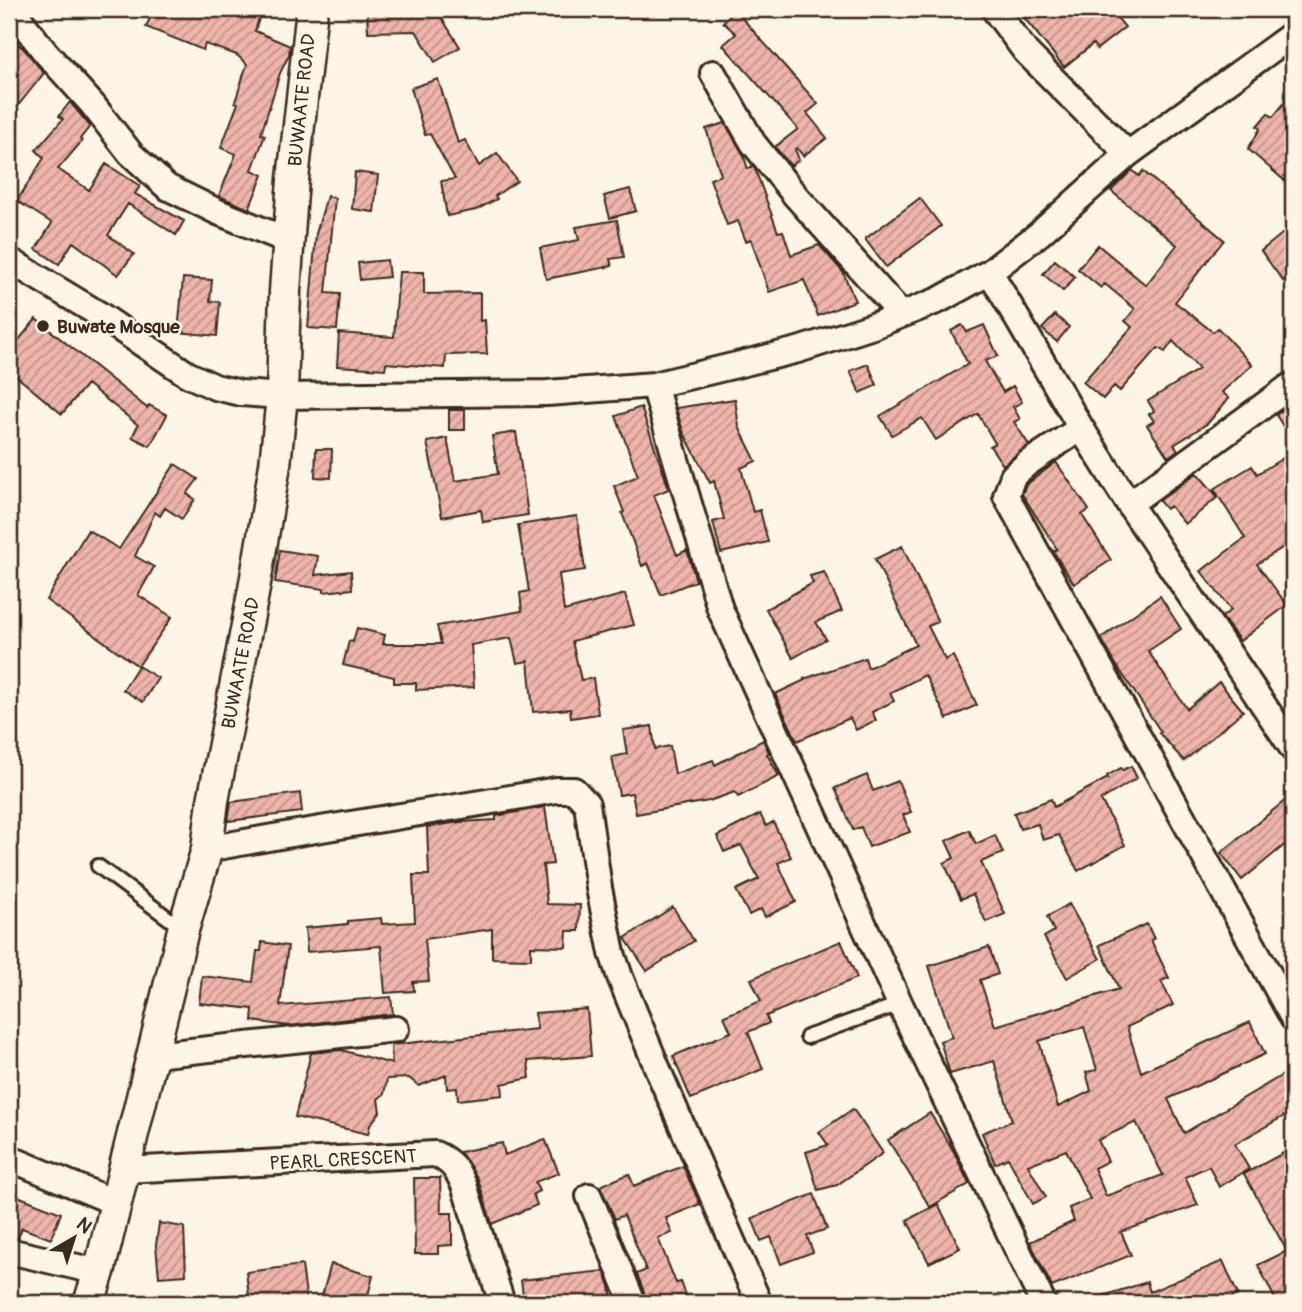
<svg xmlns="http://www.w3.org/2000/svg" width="1302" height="1312" font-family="Pangolin,sans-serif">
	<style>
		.building { fill: url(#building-hatch); stroke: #3b2a1e; stroke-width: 2; fill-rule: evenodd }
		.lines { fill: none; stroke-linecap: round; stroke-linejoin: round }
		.service-casing { stroke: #3b2a1e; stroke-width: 18 }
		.minor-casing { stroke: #3b2a1e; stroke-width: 30 }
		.tertiary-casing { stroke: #3b2a1e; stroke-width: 35 }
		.service { stroke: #fcf5e5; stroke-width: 12 }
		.minor { stroke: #fcf5e5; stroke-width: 24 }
		.tertiary { stroke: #fcf5e5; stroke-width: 30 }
		.poi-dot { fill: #3b2a1e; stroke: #fcf5e5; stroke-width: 2.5 }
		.labels { text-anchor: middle; stroke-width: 5; stroke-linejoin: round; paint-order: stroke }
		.street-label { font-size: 19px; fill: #3b2a1e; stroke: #fcf5e5 }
		.poi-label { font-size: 19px; font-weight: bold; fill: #3b2a1e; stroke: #fcf5e5; text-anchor: start }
	</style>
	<defs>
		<pattern id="building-hatch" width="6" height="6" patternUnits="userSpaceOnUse" patternTransform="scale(1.75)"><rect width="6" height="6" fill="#efb4ac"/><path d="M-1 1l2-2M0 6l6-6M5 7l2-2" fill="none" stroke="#c3938b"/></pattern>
	</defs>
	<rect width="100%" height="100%" fill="#fcf5e5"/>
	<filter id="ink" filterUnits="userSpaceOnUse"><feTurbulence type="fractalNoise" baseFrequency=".0143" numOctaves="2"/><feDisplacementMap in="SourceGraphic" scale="14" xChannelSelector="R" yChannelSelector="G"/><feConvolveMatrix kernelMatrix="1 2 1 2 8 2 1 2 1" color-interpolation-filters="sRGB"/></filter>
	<g filter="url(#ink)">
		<path class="building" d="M154 9H262L255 31 290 46 289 55 280 73 261 134 265 135 252 170 263 175 249 209 219 196 236 154 221 148 238 103 235 102 247 64 237 55 205 44 203 50 146 27Z
			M367 9H436L460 47 435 62 416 31 368 32Z
			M1017 9H1110L1125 27 1097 49 1093 44 1064 67Z
			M735 10 818 104 807 113 827 138 803 156 797 148 795 149 799 160 791 166 775 147 798 129 723 45 736 34 723 22Z
			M9 37 24 49 44 73 9 117Z
			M438 79 458 143 465 140 479 166 497 153 517 181 495 196 497 199 476 210 447 216 441 181 455 179 430 134 425 135 411 88Z
			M1293 92V188L1248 149 1260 129 1257 126 1268 113 1273 117Z
			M70 102 90 126 80 139 82 141 58 169 89 190 106 164 140 186 135 194 184 221 176 235 128 204 108 235 134 254 118 275 73 242 59 264 36 249 52 223 17 201 44 158 36 150 63 119 59 116Z
			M725 123 743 154 748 169 752 166 755 169 778 232 783 231 791 255 819 245 843 272 855 301 818 316 804 280 769 292 751 239 746 241 738 221 727 225 710 179 721 175 706 129Z
			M1132 170 1139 176 1143 171 1224 240 1175 302 1213 332 1218 328 1252 365 1222 392 1229 398 1208 423 1174 445 1178 450 1168 457 1147 425 1154 421 1149 414 1154 411 1148 401 1199 369 1173 341 1165 352 1158 348 1120 391 1114 386 1103 399 1083 382 1132 327 1125 321 1135 309 1105 284 1101 288 1078 269 1098 245 1146 285 1177 245 1111 191Z
			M355 172 378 175 374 212 352 209Z
			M630 189 636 211 610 218 604 196Z
			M327 196 335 198 326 293 340 294 337 330 308 328 316 234Z
			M920 198 941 226 886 267 865 239Z
			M617 220 624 257 610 259 612 266 546 279 540 248 579 240 576 227Z
			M1293 225V273L1283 281 1261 251Z
			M387 260 389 277 360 280 358 263Z
			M1055 260 1075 277 1063 291 1043 274Z
			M399 272H424V294L480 293V321L485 320 487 354 446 355 445 368 386 363 385 369 337 366 339 333 394 337Z
			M183 278 212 280 210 301 220 302 217 336 178 332Z
			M1055 315 1069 327 1057 342 1042 329Z
			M36 319 147 408 149 405 167 415 150 446 132 437 138 425 87 384 62 414 9 370V352Z
			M962 325 967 332 984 325 998 356 985 361 1003 392 1013 386 1022 402 1013 407 1020 419 1014 422 1029 445 1003 465 990 446 995 443 978 414 936 440 922 418 892 435 880 416 968 364 951 331Z
			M868 364 877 385 860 393 850 371Z
			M735 399 739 427 756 461 741 468 753 512 760 510 768 542 721 553 713 522 724 519 714 481 710 483 683 431 676 408Z
			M1293 402V442L1276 415Z
			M641 407 669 489 654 495 677 555 687 550 696 581 661 595 648 563 642 566 622 513 624 512 614 486 638 476 616 416Z
			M449 410H465V430H449Z
			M516 432 528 515 483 522 481 510 442 517 427 442 447 438 455 481 498 474 492 436Z
			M316 449H332L331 478 315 477Z
			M1293 452V485L1285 490 1293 502V541L1257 564 1287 605 1240 641 1222 617 1231 610 1201 571 1245 538 1214 489 1252 466 1257 474Z
			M1056 462 1089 510 1082 515 1111 560 1074 584 1053 551 1057 549 1022 494 1026 485Z
			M175 464 198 479 187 494 195 499 182 519 165 508 160 516 155 512 135 556 154 567 138 595 172 617 138 666 46 600 88 530 119 549Z
			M1197 473 1218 497 1185 524 1170 506 1166 509 1159 501Z
			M577 516 585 570 559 574 564 611 625 594 634 625 572 641 581 680 593 678 598 714 571 718 570 709 533 712 528 661 517 663 511 638 471 645 474 687 416 690V683H394V677L343 665 349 641 353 642 357 628 385 635 383 644H441L437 626 522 611 520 593 529 591 518 525Z
			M902 546 938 622 928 626 945 660 953 656 977 705 947 719 925 675 890 693 894 701 872 712 876 720 856 730 850 718 797 741 775 694 805 680 804 679 865 658 868 668 916 645 875 559Z
			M280 550 318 556 315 575 351 571 352 589 324 592V589L275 582Z
			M824 572 842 611 816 622 826 639 793 658 766 609 813 583 810 576Z
			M1160 596 1181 629 1148 651 1187 709 1219 682 1243 711 1184 761 1159 733 1161 732 1115 663 1101 638Z
			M138 666 158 678 143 702 123 690Z
			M652 726 655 749 670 746 675 774 713 760 715 765 763 740 769 753 767 754 779 776 738 797 735 792 709 801 636 814 632 793 619 795 612 757 627 754 623 730Z
			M1131 766 1137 778 1101 800 1125 845 1078 871 1059 835 1043 840 1038 824 1020 829 1014 813 1051 799 1054 807 1108 778 1107 776 1121 768 1123 770Z
			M867 775 873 791 898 781 911 812 903 815 910 832 869 847 861 827 853 830 835 788Z
			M300 793 302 812 228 821 231 802Z
			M1293 794V838L1242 880 1221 853Z
			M545 807 553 864 543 865 547 904 580 905 579 931H567L566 947 531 946V959L492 958V929L425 939 429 981 413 982 414 991 385 993 381 946 307 952 305 928 348 924V921L381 918 382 924 415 922 413 875H429L427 827 460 822 496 820V816Z
			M760 814 766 826 773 822 791 857 778 863 796 902 765 917 761 909 749 915 736 890 759 879 741 845 724 852 717 836Z
			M969 830 976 844 995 835 1003 853 981 862 1005 914 986 922 973 894 961 899 944 863 954 858 946 841Z
			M1069 904 1100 959 1067 978 1044 937 1054 931 1047 917Z
			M673 907 694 941 647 971 625 938Z
			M1147 924 1154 939 1151 940 1169 978 1161 981 1173 1005 1127 1027 1141 1072 1250 1022 1265 1054 1168 1099 1184 1133 1293 1069V1111L1235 1144 1249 1169 1219 1187 1209 1166 1185 1177 1198 1205 1121 1232 1131 1255 1052 1287 1030 1242 1074 1221 1069 1208 1090 1199 1066 1150 1028 1165 1046 1197 1033 1204 1008 1158 995 1164 982 1133 1012 1121 994 1061 950 1074 940 1041 952 1037 929 966 989 947 998 974 980 980 995 1026 1119 989 1099 945ZM1084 1027 1097 1070 1086 1072 1091 1091 1058 1107 1039 1041ZM1136 1122 1163 1175 1106 1196 1094 1168 1108 1161 1098 1140Z
			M841 941 857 978 766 1016 769 1023 748 1032 763 1069 691 1099 673 1056 731 1032 724 1016 761 1001 751 979Z
			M262 942 288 946 280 1006 391 997 393 1014 289 1026 252 1021 253 1009 199 1003 202 976 253 982 257 951H261Z
			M587 1009 591 1056 528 1061 530 1078 502 1084 503 1095 458 1100 457 1088 447 1089 446 1075 419 1086 409 1078 387 1079 384 1094 378 1099 380 1112 370 1125 368 1134 295 1117 311 1053 341 1050 392 1064 391 1045 537 1029 535 1013Z
			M853 1109 883 1153 837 1185 818 1190 806 1152 828 1145 819 1132Z
			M930 1113 954 1152 969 1184 930 1207 888 1140Z
			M545 1139 559 1173 535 1182 539 1191 533 1194 537 1205 492 1224 478 1179 460 1152 502 1143 505 1155Z
			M1293 1148V1299L1285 1303H1277L1258 1265 1287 1251 1244 1174Z
			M683 1166 700 1204 666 1218 672 1233 658 1238 676 1283 681 1282 689 1303H648L637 1274 646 1270 624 1215 615 1219 600 1186 629 1174 634 1186Z
			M414 1178H440L441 1213H452V1245L438 1246V1254H415Z
			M814 1194 827 1229 807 1236 813 1252 781 1264 771 1237 761 1241 752 1218Z
			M15 1195 61 1213 51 1239 22 1228 18 1238 9 1237V1210Z
			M938 1204 960 1248 929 1263 907 1220Z
			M159 1223 184 1227 186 1275 159 1277 156 1245Z
			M1223 1261 1238 1295 1219 1303H1091L1090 1300 1147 1282 1150 1292Z
			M331 1264 373 1276 366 1303H320Z
			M302 1265 307 1303H250L246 1272Z
			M604 1271 610 1286 612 1300 595 1303H524L521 1280Z"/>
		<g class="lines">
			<defs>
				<path id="service" d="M98 866 183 929
					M807 1037 900 1004"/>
				<path id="minor" d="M12 9 45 52 92 104 131 154 167 187 218 212 289 241
					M994 9 1026 52 1128 154
					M713 73 753 143 795 195 901 314
					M9 260 97 313 187 374 215 387 241 393 282 396 547 393 654 385 798 350 873 326 939 300 990 272 1039 234 1128 154 1293 34
					M990 272 1081 428 1129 504 1293 749
					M654 385 720 609 900 1004 1043 1303
					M1081 428 1028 463 1013 476 1006 496 1293 1018
					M1129 504 1289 387
					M207 849C323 827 440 811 556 790H574L587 804 599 888 612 953 620 977 661 1077 759 1303
					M154 1055 396 1029
					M9 1158 116 1203
					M124 1170 435 1154C451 1161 457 1169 464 1185L502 1303
					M589 1196 633 1303
					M9 1251 99 1272"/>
				<path id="tertiary" d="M89 1303 99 1272 183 930 207 849 213 801 254 589 275 465 282 396 285 291 293 179 312 9"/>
			</defs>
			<use href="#service" class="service-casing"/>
			<use href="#minor" class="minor-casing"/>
			<use href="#tertiary" class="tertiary-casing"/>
			<use href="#service" class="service"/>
			<use href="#minor" class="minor"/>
			<use href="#tertiary" class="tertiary"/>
		</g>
	</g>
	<circle class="poi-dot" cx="43" cy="326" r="7"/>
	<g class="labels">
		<g class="street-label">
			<text transform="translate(301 100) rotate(-84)" y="7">BUWAATE ROAD</text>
			<text transform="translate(240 663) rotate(-79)" y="7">BUWAATE ROAD</text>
			<text transform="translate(343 1159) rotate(-3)" y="7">PEARL CRESCENT</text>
		</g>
		<g class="poi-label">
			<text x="57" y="333">Buwate Mosque</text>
		</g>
	</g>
	<rect width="1302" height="1312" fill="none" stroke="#fcf5e5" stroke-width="35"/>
	<rect x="18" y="18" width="1267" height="1277" fill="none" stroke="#3b2a1e" stroke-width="2.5" filter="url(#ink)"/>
	<g transform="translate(74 1238) rotate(39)" stroke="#fcf5e5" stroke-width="5" paint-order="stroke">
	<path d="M0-5L12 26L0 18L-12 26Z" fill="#3b2a1e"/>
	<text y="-10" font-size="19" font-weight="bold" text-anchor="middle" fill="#3b2a1e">N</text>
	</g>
</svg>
